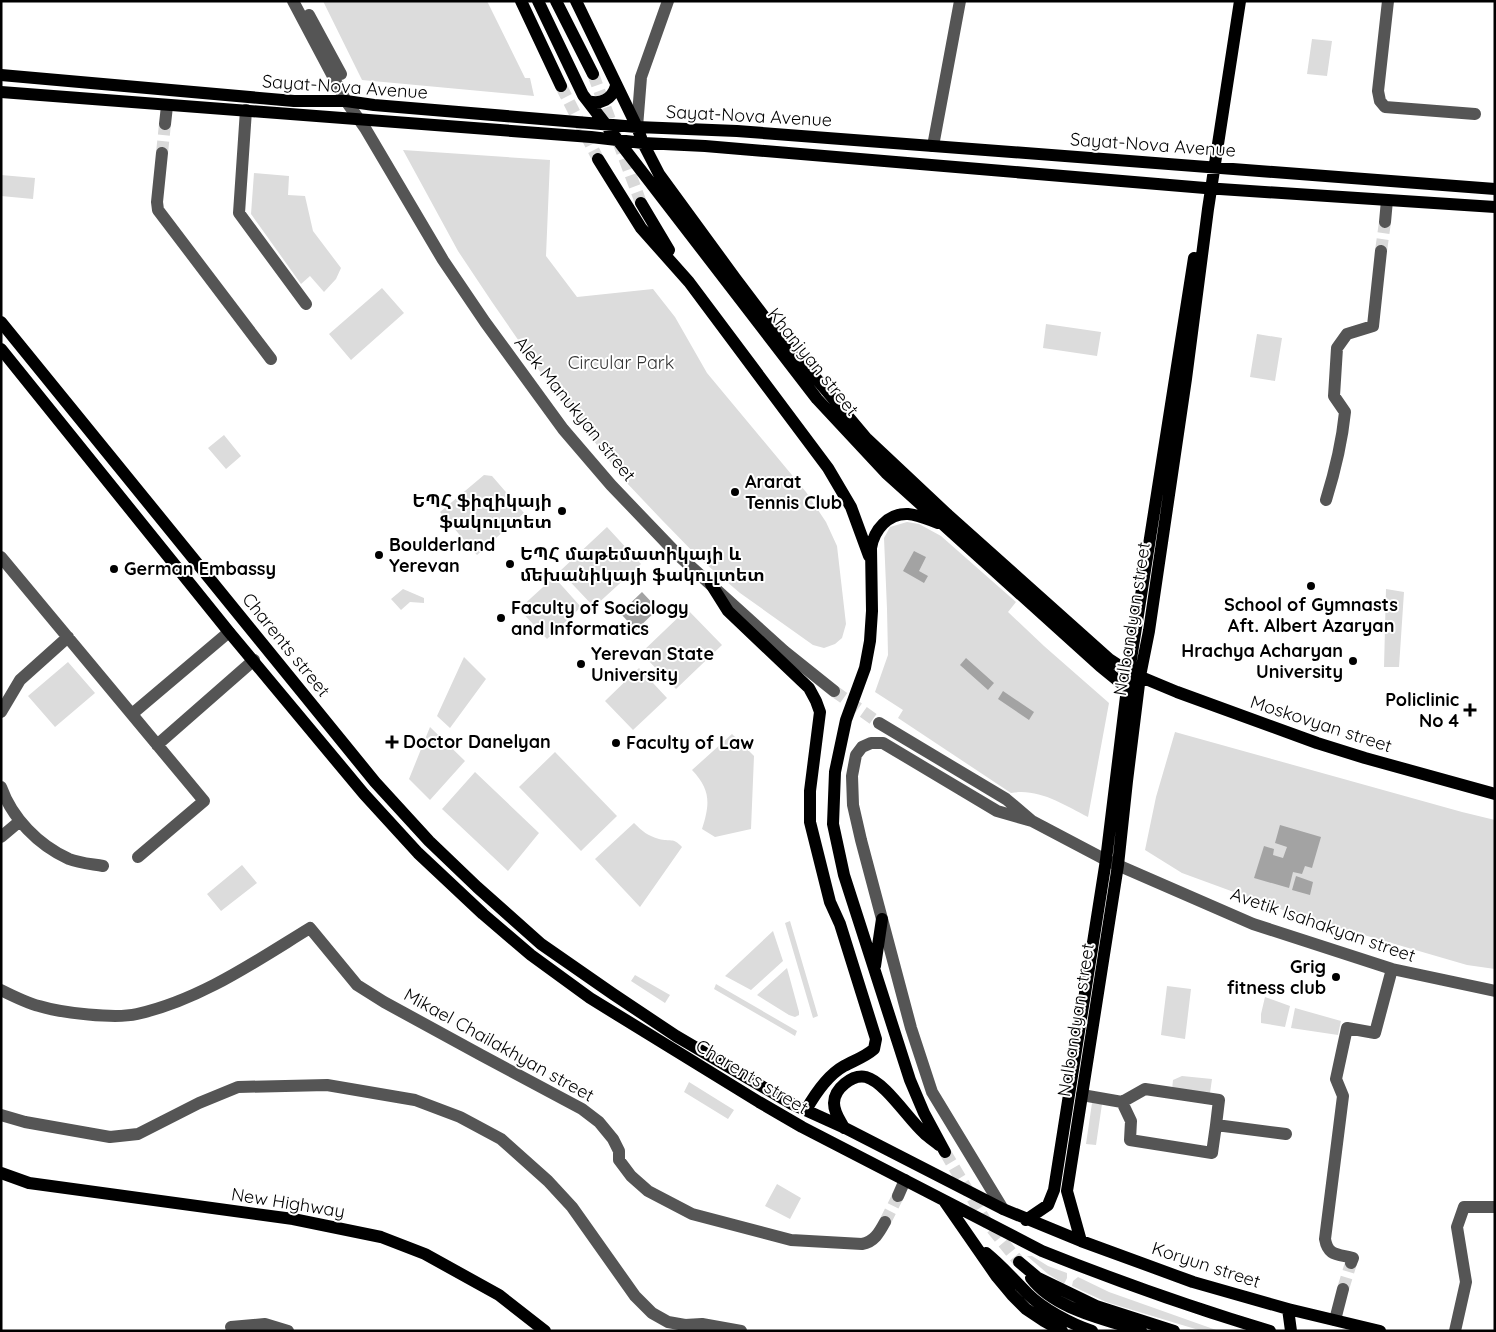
<svg xmlns="http://www.w3.org/2000/svg" width="1496" height="1332" font-family="Quicksand,'Noto Sans Armenian',sans-serif">
	<style>
		.green { fill: #dcdcdc }
		.water { fill: #a3a3a3 }
		.lines { fill: none; stroke-linecap: round; stroke-linejoin: round }
		.minor-tunnel { stroke: #d9d9d9; stroke-width: 12; stroke-dasharray: 12 6; stroke-linecap: butt }
		.major-tunnel { stroke: #d9d9d9; stroke-width: 12; stroke-dasharray: 12 6; stroke-linecap: butt }
		.minor { stroke: #555; stroke-width: 12 }
		.major { stroke: #000; stroke-width: 12 }
		.poi-dot { fill: #000; stroke: #fff; stroke-width: 2 }
		.labels { text-anchor: middle; stroke-width: 4; stroke-linejoin: round; paint-order: stroke }
		.street-label { font-size: 18px; fill: #000; stroke: #fff }
		.park-label { font-size: 18px; fill: #333; stroke: #fff }
		.poi-label { font-size: 18px; font-weight: bold; fill: #000; stroke: #fff; text-anchor: start }
	</style>
	<rect width="100%" height="100%" fill="#fff"/>
	<path class="green" d="M323 1H487L525 78H530L534 96 362 80Z
		M1312 39 1332 41 1327 76 1307 74Z
		M403 150 550 160 546 256 577 297 653 289 675 317 707 373 806 492 826 522 837 546 846 624 842 638 835 644 824 648 813 645 740 593 700 559 661 519 625 481 541 373 492 302 458 251Z
		M254 173 289 176 288 195 305 196 313 231 341 268 336 279 324 292 310 276 301 284 251 214Z
		M1 175 35 178 33 199 1 196Z
		M382 288 404 313 351 360 329 334Z
		M1046 324 1101 332 1097 356 1043 348Z
		M1257 334 1282 338 1275 381 1250 377Z
		M224 435 241 456 226 469 208 448Z
		M484 475 492 476 524 513 477 555 440 512Z
		M907 522 919 524 941 536 1016 602 1008 612 1044 646 1109 703 1088 817C1064 805 1039 788 1011 793L898 718 903 710 875 692 888 655 887 609 884 538 890 527Z
		M607 527 641 564 594 607 560 571Z
		M554 577 581 607 547 639 519 609Z
		M403 589 424 598V603L410 602 401 610 391 599Z
		M1386 589 1404 592 1399 667H1384Z
		M687 609 722 645 676 689 641 653Z
		M464 657 486 679 450 728 437 716Z
		M68 662 95 693 55 727 28 696Z
		M639 668 667 698 633 730 605 701Z
		M430 727 465 761 430 800 409 779Z
		M1175 732 1462 812 1495 820V969L1467 965 1326 924 1283 910 1182 873 1145 850 1156 797Z
		M732 734 754 756 751 829 715 837 702 829C710 804 711 790 692 770Z
		M555 752 617 816 581 851 519 787Z
		M475 772 539 833 508 871 442 809Z
		M634 823C642 831 648 836 659 839 670 842 673 837 682 847L640 907 595 859Z
		M242 865 257 883 221 911 207 894Z
		M790 921 818 1016 813 1018 785 923Z
		M773 931 783 961 751 990 725 976Z
		M787 968 799 1012V1015L795 1017 789 1015 757 995Z
		M635 975 670 995 665 1003 631 981Z
		M716 984 797 1031 795 1036 714 989Z
		M1167 986 1191 989 1185 1039 1161 1035Z
		M1265 997 1290 1006 1285 1027 1261 1023V1014Z
		M1295 1008 1341 1021 1338 1035 1291 1028Z
		M1182 1076 1212 1079 1210 1093 1172 1090 1173 1080Z
		M689 1082 734 1110 728 1119 684 1092Z
		M1092 1103 1102 1104 1096 1145 1086 1144Z
		M777 1184 801 1198 790 1219 765 1206Z
		M1027 1256H1032L1048 1266 1067 1273V1278L1064 1284 1048 1274Z
		M1078 1277 1109 1292 1219 1331H1202L1106 1302 1072 1286 1073 1281Z"/>
	<path class="water" d="M914 551 926 557 919 571 928 576 924 583 903 571Z
		M642 592 658 609 636 630 620 613Z
		M966 658 994 683 988 690 960 665Z
		M1003 691 1034 712 1029 720 998 699Z
		M1280 825 1321 837 1312 868 1305 866 1302 874 1293 872 1289 888 1254 878 1264 846 1274 849 1273 855 1283 858 1287 847 1275 843Z
		M1296 876 1313 882 1310 895 1292 890Z"/>
	<g class="lines">
		<path class="minor-tunnel" d="M162 153 165 124
			M1381 251 1385 222
			M834 691 879 723
			M885 1222 898 1196
			M1343 1289 1351 1263"/>
		<path class="major-tunnel" d="M593 74 641 203
			M561 86 598 159
			M945 1152 985 1220 1019 1262"/>
		<path class="minor" d="M293 1 346 101 365 128 443 260 485 322 563 429 611 485 678 555 784 651 834 691
			M1388 1 1378 91 1380 101 1385 107 1475 114
			M309 15 341 74
			M246 110 239 213 306 304
			M165 124 167 106
			M637 127 641 77 668 1
			M933 146 960 1
			M162 153 157 202 158 210 271 359
			M1385 222 1387 200
			M1326 500C1335 471 1342 442 1345 412L1334 396 1337 348 1347 334 1373 326 1381 251
			M1 557 204 801 138 857
			M1 712 20 680 68 637
			M132 714 229 632
			M879 723 1006 799 1032 821 1106 860 1253 924 1392 969 1495 991
			M157 745 254 660
			M1 787C12 818 38 845 69 859 79 863 92 864 103 866
			M1 837 20 821
			M1 990C13 996 27 1003 39 1006 62 1013 115 1019 137 1014 200 1000 256 961 310 928L357 985 384 1002 481 1055 582 1109 599 1122 613 1139 619 1151V1160L631 1176 648 1191 692 1214 791 1240 862 1244C874 1242 879 1233 885 1222
			M1082 1095 1122 1102 1131 1121 1130 1140 1212 1153 1216 1125
			M1122 1102 1145 1089 1219 1100 1216 1125 1286 1134
			M1 1115 25 1122 110 1137 138 1134 199 1103 238 1087 327 1085 415 1100 460 1117 501 1139 548 1181 572 1207 635 1296 652 1313 668 1322 685 1325 702 1324 741 1331
			M898 1196 905 1180
			M1003 1209 932 1092 911 1028 861 840 853 805 852 776 856 755 862 747 871 743H883L997 811 1032 821
			M1351 1263 1353 1258C1337 1254 1328 1256 1325 1239L1343 1096 1336 1079 1347 1028 1375 1033 1392 969
			M1335 1320 1343 1289
			M231 1327 265 1324 288 1331
			M1455 1331 1466 1282 1457 1227 1464 1207H1495"/>
		<path class="major" d="M521 1 561 86
			M538 1 583 95 817 399 886 473 1100 666 1127 688
			M556 1 593 74
			M576 1 637 127 643 143 659 174 735 278 763 315 867 439 948 515 1109 659 1129 672 1177 692 1317 743 1365 758 1495 794
			M1 75 294 101H346L374 105 637 127 737 131 1495 189
			M1 92 591 137 643 143 705 146 1205 188 1495 207
			M588 101C601 105 612 99 616 86
			M598 159 641 228 689 282 828 468 851 507 869 556
			M641 203 669 250
			M1 322 375 782 429 841 477 887 541 944 613 994 676 1036 792 1104 845 1128 1003 1209 1081 1241 1193 1282 1288 1309 1380 1331
			M1 349 229 632 364 794 418 853 483 914 531 955 590 998 759 1102 802 1127 1042 1251C1117 1281 1193 1308 1270 1331
			M938 523C929 520 919 515 908 514 888 513 874 530 871 548L872 611 870 641 865 668 846 720 835 772 833 824 844 875 910 1080 924 1113 945 1152
			M711 584 728 611 809 688 816 701 820 712 810 791V822L830 902 840 924 876 1039 874 1049C865 1057 855 1060 844 1066 828 1075 815 1094 806 1110
			M875 966 882 919
			M844 1128C840 1120 834 1113 834 1103 834 1089 852 1074 866 1077 885 1082 909 1120 924 1133 928 1137 934 1141 939 1145
			M1 1173 29 1183 293 1219 381 1237 425 1254 499 1295 545 1331
			M945 1202 997 1277 1012 1295 1026 1309 1044 1321 1062 1331
			M1026 1220 1048 1205 1054 1190 1106 860 1129 672 1194 258
			M1081 1241 1067 1191 1118 865 1127 781 1140 676 1149 631 1186 379 1208 209 1240 1
			M986 1253C1002 1266 1014 1280 1028 1294 1043 1309 1071 1324 1092 1331
			M1019 1262 1038 1278 1096 1306 1174 1331
			M1031 1278C1055 1310 1105 1319 1141 1331
			M1288 1309 1291 1331"/>
	</g>
	<g class="poi-dot">
		<circle cx="735" cy="492" r="5"/>
		<circle cx="562" cy="511" r="5"/>
		<circle cx="379" cy="555" r="5"/>
		<circle cx="510" cy="564" r="5"/>
		<circle cx="114" cy="569" r="5"/>
		<circle cx="1311" cy="586" r="5"/>
		<circle cx="501" cy="618" r="5"/>
		<circle cx="1353" cy="661" r="5"/>
		<circle cx="581" cy="664" r="5"/>
		<path d="M1467.5 702.5h5v5h5v5h-5v5h-5v-5h-5v-5h5z"/>
		<path d="M389.5 734.5h5v5h5v5h-5v5h-5v-5h-5v-5h5z"/>
		<circle cx="616" cy="743" r="5"/>
		<circle cx="1336" cy="977" r="5"/>
	</g>
	<g class="labels">
		<g class="street-label">
			<text transform="translate(345 87) rotate(4)" y="6">Sayat-Nova Avenue</text>
			<text transform="translate(749 116) rotate(3)" y="6">Sayat-Nova Avenue</text>
			<text transform="translate(1153 145) rotate(4)" y="6">Sayat-Nova Avenue</text>
			<text transform="translate(813 362) rotate(51)" y="6">Khanjyan street</text>
			<text transform="translate(575 409) rotate(51)" y="6">Alek Manukyan street</text>
			<text transform="translate(1132 619) rotate(-81)" y="6">Nalbandyan street</text>
			<text transform="translate(286 645) rotate(51)" y="6">Charents street</text>
			<text transform="translate(1321 724) rotate(18)" y="6">Moskovyan street</text>
			<text transform="translate(1323 925) rotate(19)" y="6">Avetik Isahakyan street</text>
			<text transform="translate(1076 1020) rotate(-81)" y="6">Nalbandyan street</text>
			<text transform="translate(499 1045) rotate(29)" y="6">Mikael Chailakhyan street</text>
			<text transform="translate(752 1077) rotate(31)" y="6">Charents street</text>
			<text transform="translate(288 1203) rotate(9)" y="6">New Highway</text>
			<text transform="translate(1206 1265) rotate(18)" y="6">Koryun street</text>
		</g>
		<g class="park-label">
			<text x="621" y="369">Circular Park</text>
		</g>
		<g class="poi-label">
			<text x="745" y="488">Ararat<tspan x="745" dy="21">Tennis Club</tspan></text>
			<text x="552" y="507" text-anchor="end">ԵՊՀ ֆիզիկայի<tspan x="552" dy="21">ֆակուլտետ</tspan></text>
			<text x="389" y="551">Boulderland<tspan x="389" dy="21">Yerevan</tspan></text>
			<text x="520" y="560">ԵՊՀ մաթեմատիկայի և<tspan x="520" dy="21">մեխանիկայի ֆակուլտետ</tspan></text>
			<text x="124" y="575">German Embassy</text>
			<text x="1311" y="611" text-anchor="middle">School of Gymnasts<tspan x="1311" dy="21">Aft. Albert Azaryan</tspan></text>
			<text x="511" y="614">Faculty of Sociology<tspan x="511" dy="21">and Informatics</tspan></text>
			<text x="1343" y="657" text-anchor="end">Hrachya Acharyan<tspan x="1343" dy="21">University</tspan></text>
			<text x="591" y="660">Yerevan State<tspan x="591" dy="21">University</tspan></text>
			<text x="1459" y="706" text-anchor="end">Policlinic<tspan x="1459" dy="21">No 4</tspan></text>
			<text x="403" y="748">Doctor Danelyan</text>
			<text x="626" y="749">Faculty of Law</text>
			<text x="1326" y="973" text-anchor="end">Grig<tspan x="1326" dy="21">fitness club</tspan></text>
		</g>
	</g>
	<rect width="1496" height="1332" fill="none" stroke="#000000" stroke-width="5"/>
</svg>
